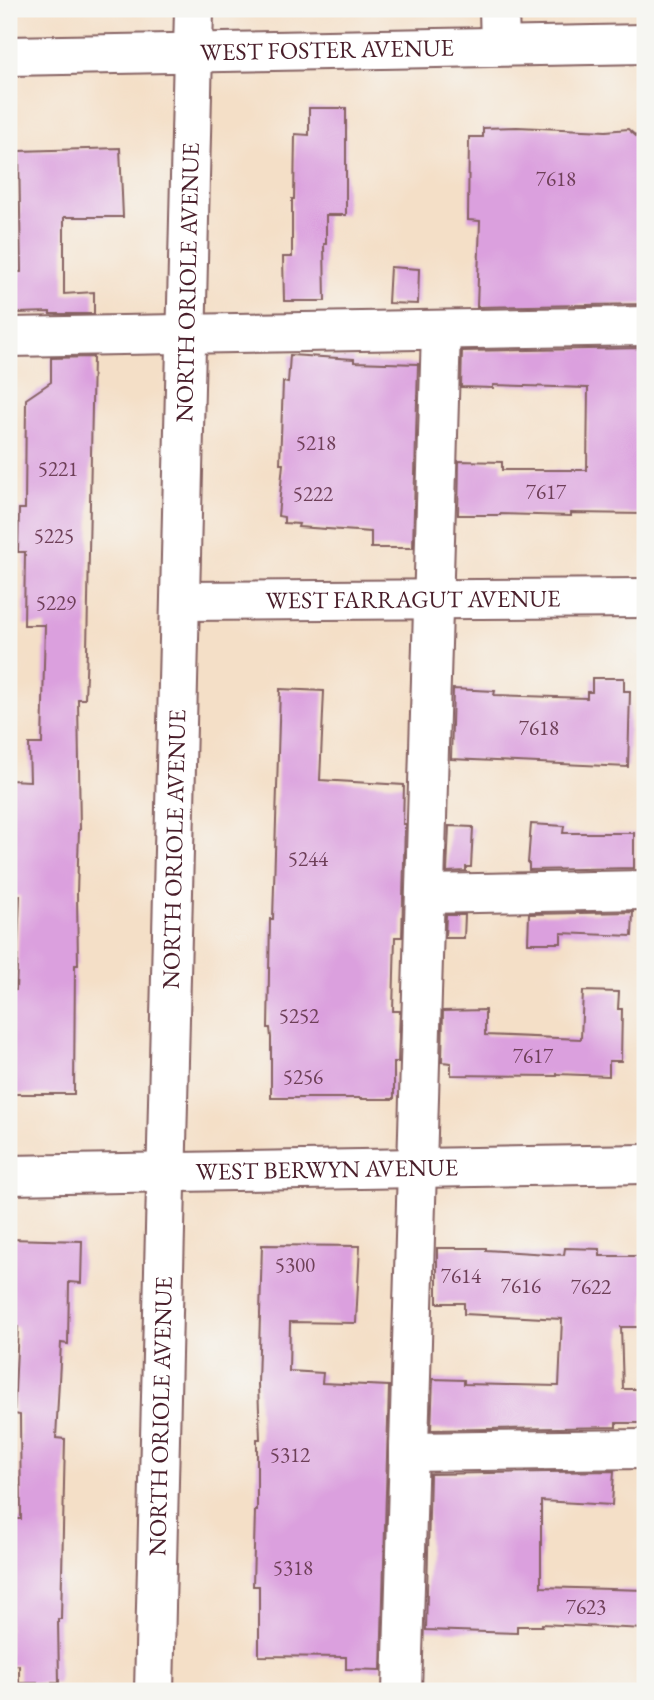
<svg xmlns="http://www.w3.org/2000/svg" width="654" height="1700" font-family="'EB Garamond',serif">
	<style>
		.building { fill: #dba0de }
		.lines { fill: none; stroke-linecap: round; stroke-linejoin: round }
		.minor-casing { stroke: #866262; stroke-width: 42 }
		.minor { stroke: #fff; stroke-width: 38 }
		.labels { text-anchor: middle; stroke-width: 5; stroke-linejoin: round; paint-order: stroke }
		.number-label { font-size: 21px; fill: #6e3f58 }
		.street-label { font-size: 24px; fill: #4a1f2b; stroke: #f6f6f2 }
	</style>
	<rect width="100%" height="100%" fill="#f6f6f2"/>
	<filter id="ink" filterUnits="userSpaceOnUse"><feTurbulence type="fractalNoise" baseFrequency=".0143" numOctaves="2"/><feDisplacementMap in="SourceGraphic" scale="14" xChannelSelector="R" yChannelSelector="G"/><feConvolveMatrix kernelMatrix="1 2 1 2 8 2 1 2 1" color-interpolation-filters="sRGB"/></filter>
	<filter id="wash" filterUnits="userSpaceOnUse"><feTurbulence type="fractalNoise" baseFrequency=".00686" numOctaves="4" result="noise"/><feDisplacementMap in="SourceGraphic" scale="28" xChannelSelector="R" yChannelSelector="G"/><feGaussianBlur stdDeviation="1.57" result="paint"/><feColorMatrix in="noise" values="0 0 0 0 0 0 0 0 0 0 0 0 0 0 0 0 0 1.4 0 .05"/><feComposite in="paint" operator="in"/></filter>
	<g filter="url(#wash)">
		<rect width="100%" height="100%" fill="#f4dfc7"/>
		<g id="blocks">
			<path class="building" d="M309 108H346V215H326V244H324L325 301H284L283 257H292V199H294L295 134 309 135Z
				M517 127 606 131 628 129 645 144V304L477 307 480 221 468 220 469 137H483V128Z
				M120 148 123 217H64V294L94 292V314H50V312L17 313V272H21L19 151Z
				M390 267 419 269 418 304 388 303Z
				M645 348 642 437H645V514L571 513V516L500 514V515H458L459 461 502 462V470H587L588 388 493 385V388L461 387 462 351Z
				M290 355 354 359V362L418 364 413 548H371V532L298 527 299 524 284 523V517L278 516 283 464H280L283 382 288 383Z
				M93 357 87 649 85 699H78L80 830H79L77 893 78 965H75L74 1094H9V990H16L20 896H9V780L30 781 29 744H42L45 625H24L25 552H18L19 509H25L26 399 51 382V358Z
				M592 678H624V691H630L628 767 451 759 453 689 495 691 494 695 587 698V692H592Z
				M280 689 324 691 320 780 404 785 403 824H405L402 937H395L393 1011H400L398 1062H394V1099H361V1098H271V1038L270 1028H268L270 919H273Z
				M531 824 564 826 563 833H634V868L529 870V864L528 863Z
				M449 826 473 827 471 867H466V871L447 872Z
				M633 912 632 936 561 933V943H528L529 914Z
				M446 915H465L464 938H445Z
				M583 991 619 992 618 1009H622L621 1061H609V1076L557 1074V1076L451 1075V1063L442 1062 443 1011 485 1010V1035L581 1039Z
				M9 1239 82 1241 81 1283 69 1282 68 1344 61 1343 56 1438 65 1439 61 1619H58L59 1683H19V1665L9 1666V1519H21L20 1415 14 1414 18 1327 9 1326Z
				M262 1245 360 1246 356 1323 290 1322 289 1371 323 1373 322 1383 389 1386 381 1670 346 1669V1657L259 1656V1586H253L255 1511H257V1439H260L258 1384Z
				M437 1248H486V1250L564 1255 565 1248 600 1249V1256H645V1327H621L623 1389H645V1423H616V1427L431 1430 433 1379 464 1380V1384L559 1386 562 1319 464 1314V1303H437Z
				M614 1471 612 1505 541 1501V1587L645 1590V1629L542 1624V1626H517V1633L426 1630 430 1474Z"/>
		</g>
	</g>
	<g filter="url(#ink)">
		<use href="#blocks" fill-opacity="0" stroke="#866262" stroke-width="2"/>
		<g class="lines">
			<defs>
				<g id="minor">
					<path d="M499 9 500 46"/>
					<path id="s1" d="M9 56 645 44"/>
					<path d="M9 337 645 326"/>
					<path id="s2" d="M180 601 645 598"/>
					<path d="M425 894 645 890"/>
					<path id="s3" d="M9 1175 645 1164"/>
					<path d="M409 1452 645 1449"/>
					<path id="s4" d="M154 1691 194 9"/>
					<path d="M402 1691 441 330"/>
				</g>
			</defs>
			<use href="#minor" class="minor-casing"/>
			<use href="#minor" class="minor"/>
		</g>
	</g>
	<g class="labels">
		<g class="number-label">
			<text x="556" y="186">7618</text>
			<text x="316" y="450">5218</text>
			<text x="58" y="476">5221</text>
			<text x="546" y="499">7617</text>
			<text x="313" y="501">5222</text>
			<text x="54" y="543">5225</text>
			<text x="56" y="610">5229</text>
			<text x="539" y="735">7618</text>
			<text x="308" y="866">5244</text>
			<text x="299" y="1023">5252</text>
			<text x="533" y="1063">7617</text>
			<text x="303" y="1084">5256</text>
			<text x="295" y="1272">5300</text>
			<text x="461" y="1283">7614</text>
			<text x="521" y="1293">7616</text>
			<text x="591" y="1294">7622</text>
			<text x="290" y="1462">5312</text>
			<text x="293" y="1575">5318</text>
			<text x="586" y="1614">7623</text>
		</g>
		<g class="street-label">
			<text dy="8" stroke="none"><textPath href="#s1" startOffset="318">WEST FOSTER AVENUE</textPath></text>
			<text dy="8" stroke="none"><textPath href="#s4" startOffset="1409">NORTH ORIOLE AVENUE</textPath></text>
			<text dy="8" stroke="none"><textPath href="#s2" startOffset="233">WEST FARRAGUT AVENUE</textPath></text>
			<text dy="8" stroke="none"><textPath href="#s4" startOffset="842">NORTH ORIOLE AVENUE</textPath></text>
			<text dy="8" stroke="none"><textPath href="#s3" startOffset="318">WEST BERWYN AVENUE</textPath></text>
			<text dy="8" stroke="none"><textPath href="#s4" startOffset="275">NORTH ORIOLE AVENUE</textPath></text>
		</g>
	</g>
	<rect width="654" height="1700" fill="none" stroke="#f6f6f2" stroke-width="35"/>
</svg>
